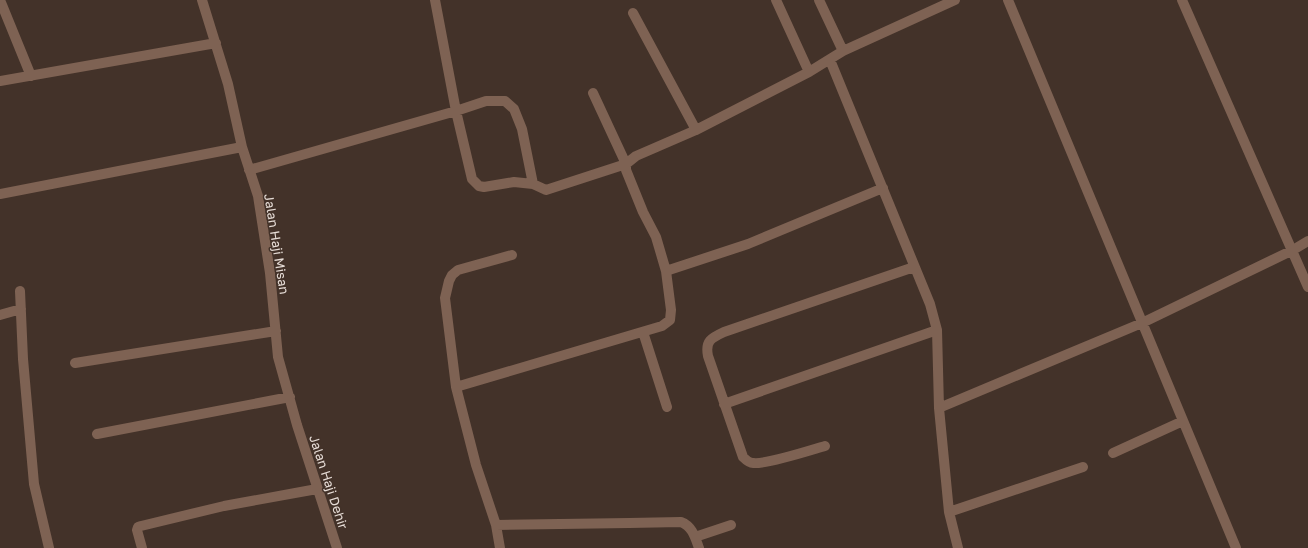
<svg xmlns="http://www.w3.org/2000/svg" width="1308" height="548" font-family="'Golos Text',sans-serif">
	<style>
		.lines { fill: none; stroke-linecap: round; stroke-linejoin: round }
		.minor { stroke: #7e6253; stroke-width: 10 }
		.labels { text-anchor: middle; stroke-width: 3; stroke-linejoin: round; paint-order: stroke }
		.street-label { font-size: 13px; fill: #e6dcd6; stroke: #433229 }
	</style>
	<rect width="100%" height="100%" fill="#433229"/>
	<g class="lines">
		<path class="minor" d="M0 0 31 76
			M202 0 228 84 242 147 258 196 270 273 278 357 297 425 337 548
			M435 0 456 111 472 179 479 186 484 187 514 182 533 184 546 190 626 164 636 156 696 130 809 72 843 51 955 0
			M776 0 809 72
			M819 0 843 51
			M1008 0 1236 548
			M1182 0 1308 287
			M633 13 696 130
			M830 60 930 304 937 330 939 408 949 512 958 548
			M0 81 216 43
			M249 170 456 111 486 101H505L514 109 522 129 533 184
			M0 194 242 147
			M666 271 748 244 883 188
			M20 291 23 359 34 484 49 548
			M0 315 21 309
			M643 332 667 407
			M75 363 276 331
			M456 387 662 326 670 320 671 310 666 271 656 237 643 212 626 170V164L593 93
			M724 404 937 330
			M939 408 1142 323 1293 250 1308 241
			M97 434 290 397
			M825 446C811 450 765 465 753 463 749 463 746 460 743 457L708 356C705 341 711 338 724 332L914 267
			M1113 453 1183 421
			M949 512 1083 467
			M496 525 629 523 681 522C692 526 695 537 699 548
			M695 537 731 525
			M142 548 137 530 138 527 141 526 224 506 317 489
			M500 548 496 525 476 465 456 387 445 298 449 281 452 275 458 270 512 255"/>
	</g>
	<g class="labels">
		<g class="street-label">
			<text transform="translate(277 244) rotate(81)" y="5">Jalan Haji Misan</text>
			<text transform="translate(329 482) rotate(72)" y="5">Jalan Haji Dehir</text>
		</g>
	</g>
</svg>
